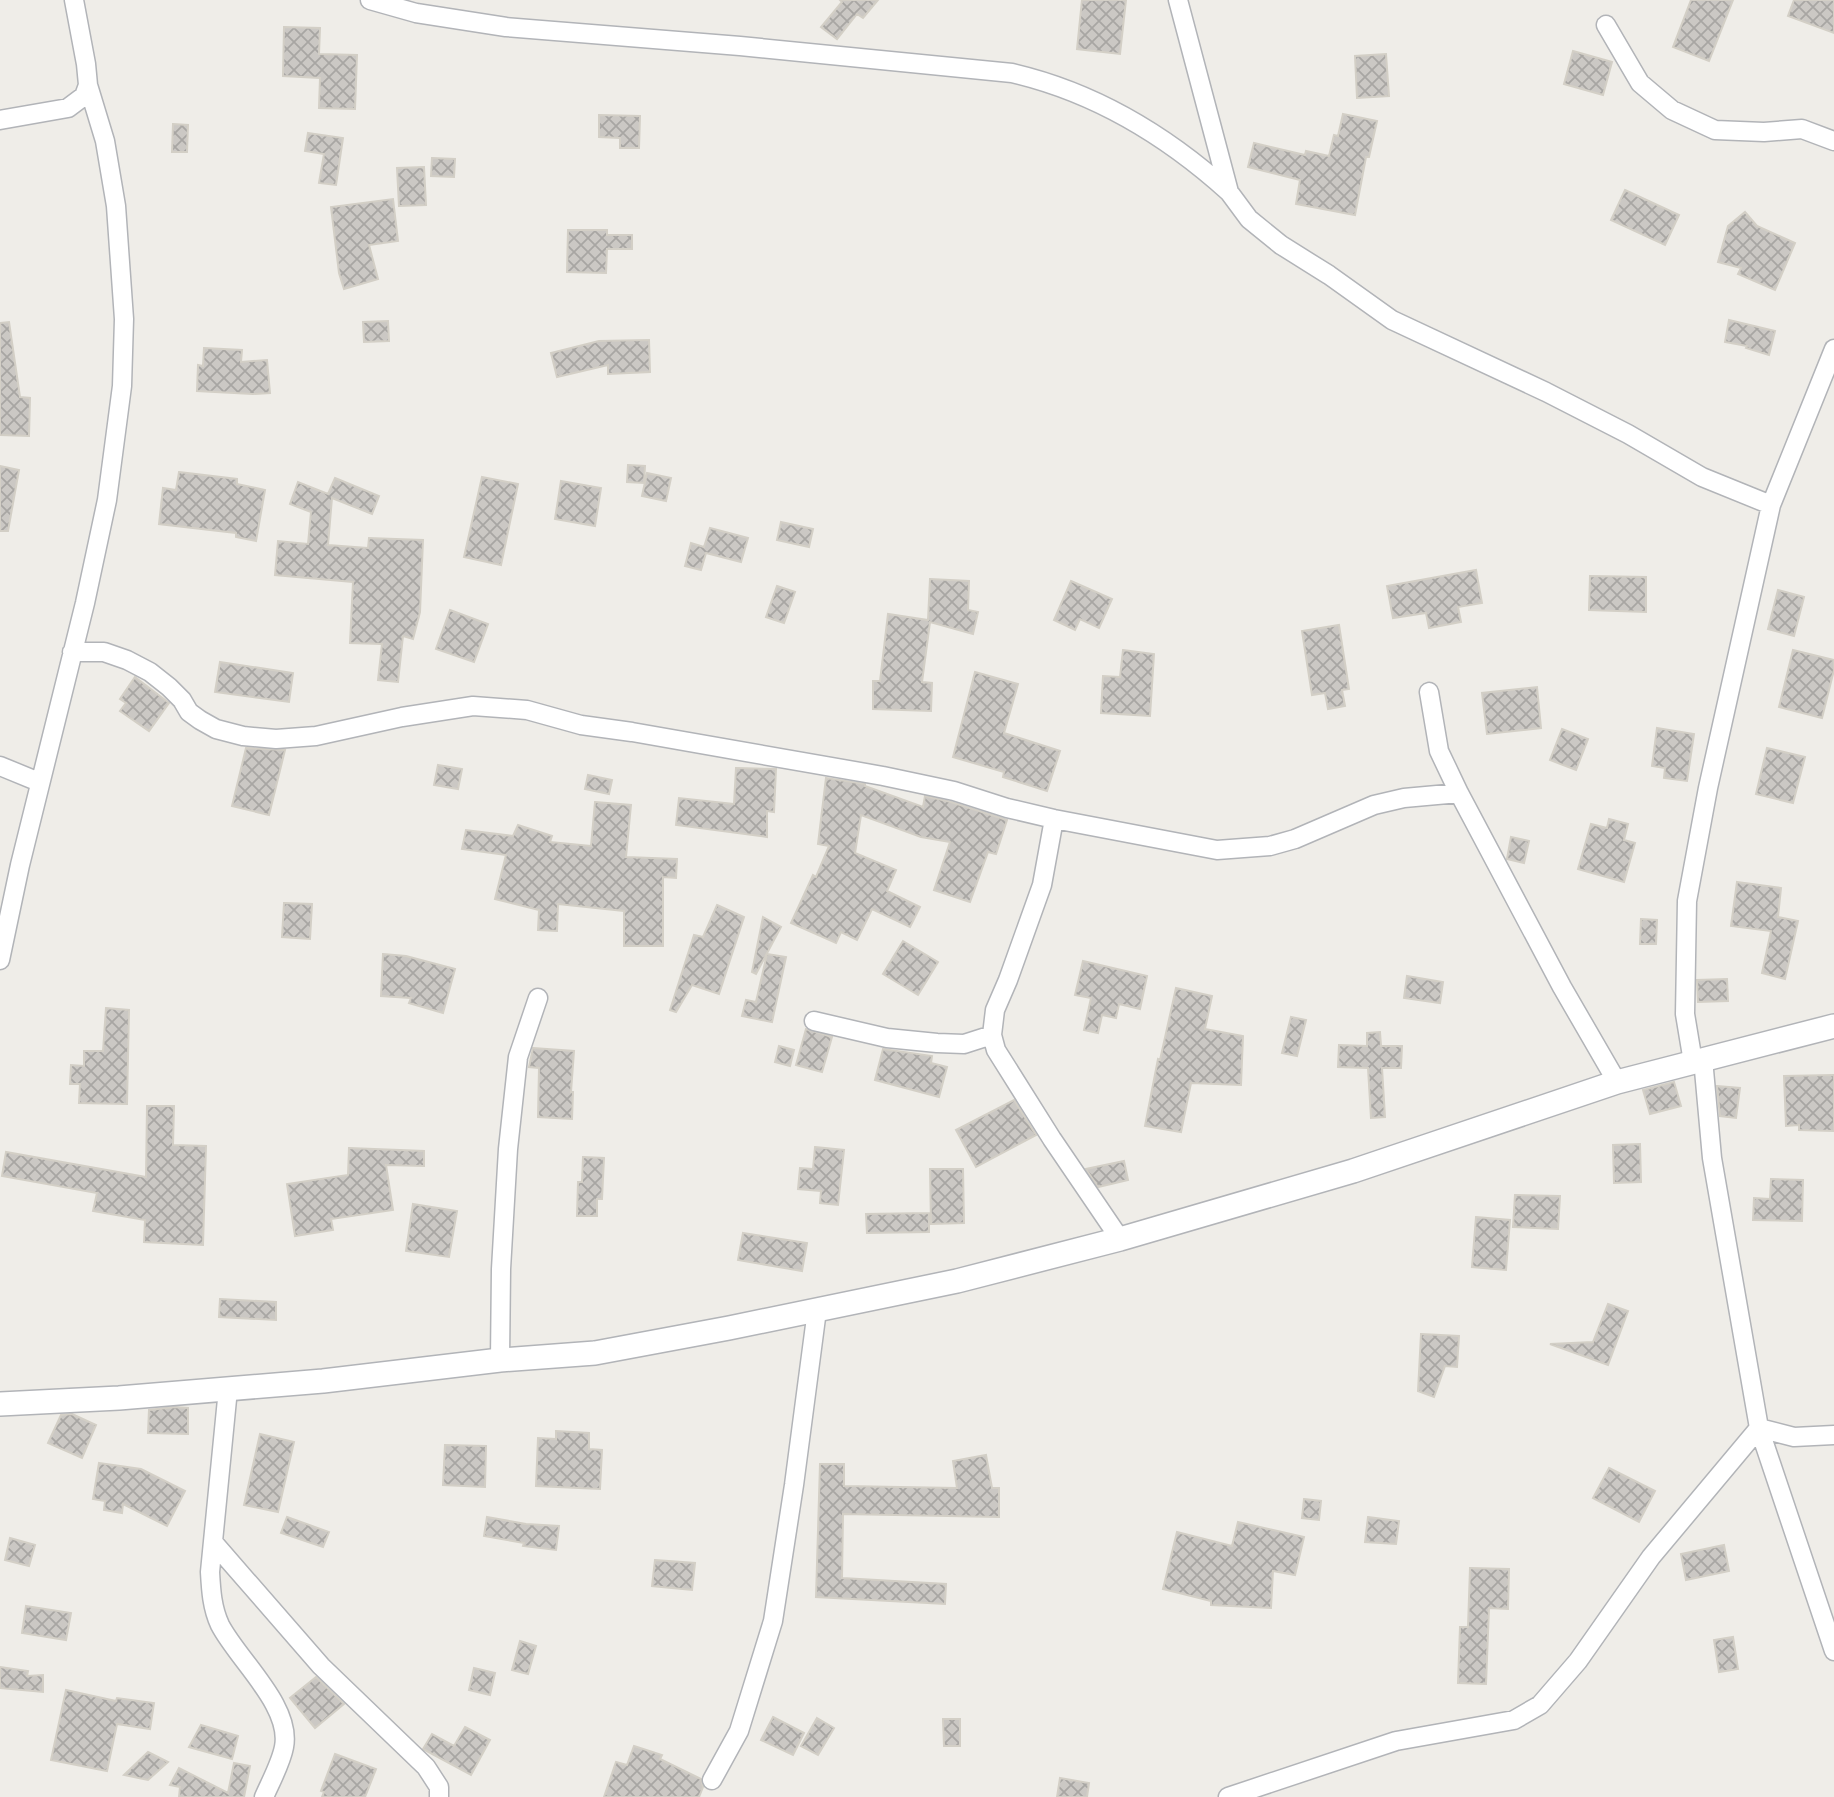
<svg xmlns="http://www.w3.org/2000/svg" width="1834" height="1797" font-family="'Public Sans',sans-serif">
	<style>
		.building { fill: url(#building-cross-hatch); stroke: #d3cfc6; stroke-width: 2 }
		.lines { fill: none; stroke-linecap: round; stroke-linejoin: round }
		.minor-casing { stroke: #b2b4b8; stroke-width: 21 }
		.tertiary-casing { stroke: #b2b4b8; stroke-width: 26 }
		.minor { stroke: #fff; stroke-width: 18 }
		.tertiary { stroke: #fff; stroke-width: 23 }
	</style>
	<defs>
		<pattern id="building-cross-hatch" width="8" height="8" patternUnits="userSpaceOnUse" patternTransform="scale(1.75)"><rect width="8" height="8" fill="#cbc8c4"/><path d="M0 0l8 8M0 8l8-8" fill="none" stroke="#a8a6a3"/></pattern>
	</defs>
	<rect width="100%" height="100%" fill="#efede8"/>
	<path class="building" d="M840 0H878L863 18 857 14 837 39 821 27 842 2Z
		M1082 0H1126L1120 54 1077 49Z
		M1691 0H1733L1709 61 1673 47Z
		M1794 0H1834V33L1788 16Z
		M284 27 320 28 319 54 357 55 355 109 319 108 320 78 283 76Z
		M1573 51 1612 62 1603 95 1564 84Z
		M1386 54 1389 96 1357 98 1355 56Z
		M1343 114 1377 121 1369 157H1366L1355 215 1296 204 1300 180 1248 167 1254 143 1305 155 1306 151 1329 156 1334 135 1338 136Z
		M599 115 640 116 639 148H620V138L599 137Z
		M173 124 188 125 187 152H172Z
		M308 133 343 138 336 185 319 183 324 154 305 151Z
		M432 158 455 159 454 177 431 176Z
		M424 167 426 205 399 206 397 168Z
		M1625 190 1679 215 1665 245 1611 220Z
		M393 199 398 241 369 245 378 279 344 289 339 273 331 207Z
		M1745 212 1757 226 1795 243 1775 290 1738 274 1741 268 1718 262 1728 226Z
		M568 230H607V235H632V249H607L606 273 567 272Z
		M1729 320 1775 331 1769 355 1746 348 1747 346 1725 342Z
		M388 321 389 341 364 342 363 322Z
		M9 322 20 397 30 398 29 436 0 435V323Z
		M649 340 650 372 608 374V365L557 377 551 353 599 341Z
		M204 348 242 350 241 362 267 360 270 393 253 394 197 391 198 365 203 366Z
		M628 465 645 466 644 483 627 482Z
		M0 466 19 470 8 531H0Z
		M179 472 237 479V484L265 490 256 541 236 537V533L159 524 163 488 176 490Z
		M647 473 671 478 666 501 642 496Z
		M482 477 518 484 501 565 464 557Z
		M335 478 379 496 372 514 332 498 328 545 368 548 369 538 423 540 420 612 413 639 403 636 398 682 378 680 382 644 350 643 353 582 275 575 278 541 308 544 311 512 290 504 298 482 328 494Z
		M561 481 601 488 595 526 555 519Z
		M781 522 813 529 809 547 777 540Z
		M710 528 748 538 741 562 706 553 701 570 685 566 691 543 704 547Z
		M1476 570 1482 603 1458 607 1461 622 1429 628 1426 613 1393 618 1387 586Z
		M1590 576 1646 577V612L1589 610Z
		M930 579 969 581 968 610 978 612 973 634 930 622 922 682 932 683 931 711 873 709V681H880L888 614 928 620Z
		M1071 581 1112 599 1099 628 1080 619 1075 630 1054 620Z
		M777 586 795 592 784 623 766 617Z
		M1778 590 1804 597 1794 636 1768 629Z
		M450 610 488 624 474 662 436 649Z
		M1339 625 1349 689 1342 690 1345 706 1328 709 1325 693 1312 695 1302 631Z
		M1123 650 1154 654 1150 716 1101 713 1103 676 1120 677Z
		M1793 650 1834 660V670L1822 718 1779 707Z
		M220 662 293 673 289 702 215 692Z
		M975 672 1018 684 1004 733 1060 751 1047 791 1003 777 1004 772 953 757Z
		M135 677 169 703 149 731 120 711 126 703 120 699Z
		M1537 687 1541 728 1487 734 1482 693Z
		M1657 728 1694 734 1687 781 1664 778 1665 768 1652 766Z
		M1562 729 1588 739 1576 770 1550 760Z
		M246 748 285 750 269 815 232 806Z
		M1767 748 1805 757 1793 803 1756 794Z
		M438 765 462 769 458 789 434 785Z
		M736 768 776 769 774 812 767 811V837L676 825 679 798 734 804Z
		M588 775 612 780 609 794 585 789Z
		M826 778 865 784V786L923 807 925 796 951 802 1007 820 996 854 988 852 970 902 934 890 950 842 921 837 861 815 855 853 896 870 887 891 920 907 910 927 872 909 857 940 841 932 836 943 791 923 813 875 816 877 829 846 818 844Z
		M595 802 631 805 626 857 677 859 676 878 663 877V946H624V911L558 904 557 931 538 930 539 910 495 899 506 855 462 849 466 830 513 836 518 825 552 836 550 842 591 846Z
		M1609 819 1628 824 1624 840 1635 843 1624 882 1578 869 1591 824 1607 828Z
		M1511 837 1529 841 1524 863 1507 859Z
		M1737 882 1781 888 1778 917 1798 921 1785 979 1762 973 1771 931 1731 926Z
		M284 903 312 904 310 939 282 937Z
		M717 905 744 917 719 994 692 985 676 1012 670 1010 694 935 703 937Z
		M763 917 781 927 756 974 752 972Z
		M1641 919 1657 920 1656 944H1640Z
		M903 941 938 962 918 995 883 974Z
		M383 954 406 956 455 969 443 1013 409 1003 411 998 381 996Z
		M767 954 786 957 772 1022 742 1016 746 1000 756 1002Z
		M1083 961 1147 976 1140 1009 1119 1004 1116 1018 1102 1015 1098 1033 1084 1030 1091 998 1075 995Z
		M1407 976 1443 982 1440 1003 1404 998Z
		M1727 979 1728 1001 1698 1002 1697 980Z
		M1176 988 1212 996 1205 1029 1243 1036 1241 1085 1191 1083 1181 1132 1145 1126 1158 1059 1160 1060Z
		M106 1008 129 1010 127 1104 79 1103 80 1084H70L71 1065 84 1066V1051H103Z
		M1291 1017 1306 1020 1297 1056 1282 1053Z
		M806 1029 832 1037 822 1072 796 1065Z
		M1380 1032 1381 1046H1402L1401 1068H1382L1385 1117 1371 1118 1368 1068 1338 1067 1339 1045 1367 1046V1033Z
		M779 1046 794 1050 790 1066 775 1062Z
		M533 1048 574 1051 571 1092H573L572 1119 538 1117 539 1068 529 1067Z
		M883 1049 932 1056 931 1063 947 1067 939 1097 875 1080Z
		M1834 1075V1131L1799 1130V1125L1786 1126 1784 1076Z
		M1674 1082 1681 1106 1650 1114 1643 1090Z
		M1717 1086 1740 1088 1736 1118 1720 1116Z
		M1014 1100 1036 1135 976 1167 956 1130Z
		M147 1106H174L173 1145 206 1146 203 1245 144 1242 145 1220 93 1211 97 1193 2 1176 6 1152 146 1177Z
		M1640 1144 1641 1182 1614 1183 1613 1145Z
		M815 1147 844 1150 838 1205 820 1203 821 1191 798 1189 800 1168 813 1169Z
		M349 1148 424 1151V1166L386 1165 393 1210 331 1219 333 1230 295 1236 287 1184 348 1175Z
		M583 1157 604 1158 602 1199H597V1216H577L578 1182H582Z
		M1124 1161 1128 1180 1098 1187 1086 1169Z
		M930 1169H963L964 1223 931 1224Z
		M1771 1179 1803 1180 1802 1221 1753 1220 1754 1198 1770 1199Z
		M1515 1195 1560 1196 1558 1229 1513 1227Z
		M413 1204 457 1211 449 1257 406 1251Z
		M929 1213V1232L867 1233 866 1214Z
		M1476 1217 1510 1220 1506 1270 1472 1267Z
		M743 1233 807 1243 802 1271 738 1260Z
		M220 1299 276 1302V1320L219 1317Z
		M1608 1304 1628 1311 1608 1365 1550 1344 1593 1342Z
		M1421 1334 1459 1336 1457 1367 1445 1366 1434 1397 1418 1391Z
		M175 1407 188 1408V1434L148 1433 149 1410Z
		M72 1414 96 1425 82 1458 48 1443 61 1415Z
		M556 1431 589 1433V1449L602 1450 600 1489 536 1486 538 1438 556 1439Z
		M260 1434 294 1442 278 1512 244 1505Z
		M445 1445 486 1446 485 1487 443 1485Z
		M986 1455 992 1488H999V1517L843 1514 842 1578 946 1584 945 1604 816 1597 820 1464H844V1486L957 1488 953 1461Z
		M99 1463 141 1469 185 1491 167 1526 123 1504 122 1513 104 1510 105 1501 93 1499Z
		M1609 1468 1655 1491 1639 1522 1593 1498Z
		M1304 1499 1321 1501 1319 1520 1302 1518Z
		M287 1517 329 1532 323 1547 281 1533Z
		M487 1517 526 1524 559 1526 556 1550 523 1546 524 1543 484 1536Z
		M1368 1517 1399 1521 1396 1544 1365 1542Z
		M1238 1522 1304 1537 1295 1575 1273 1571 1271 1608 1211 1605V1601L1163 1589 1177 1532 1232 1546Z
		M10 1538 35 1545 29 1566 5 1560Z
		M1724 1545 1729 1571 1686 1580 1681 1554Z
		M655 1560 695 1563 692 1590 652 1586Z
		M1470 1568 1509 1569 1508 1609 1489 1608 1486 1684 1458 1683 1460 1627H1468Z
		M26 1606 71 1613 66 1640 22 1633Z
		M1733 1637 1738 1669 1719 1672 1714 1640Z
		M520 1641 536 1646 528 1674 512 1670Z
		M0 1667 28 1671 27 1676 43 1675V1692L0 1688Z
		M474 1668 495 1673 490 1695 469 1690Z
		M316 1677 344 1704 315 1728 290 1698Z
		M66 1690 116 1701 117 1698 154 1703 150 1729 117 1724 107 1771 51 1760Z
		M773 1717 804 1733 793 1755 761 1740Z
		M817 1718 834 1728 818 1755 801 1746Z
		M943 1719H960V1746H944Z
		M201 1725 238 1736 232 1759 189 1747Z
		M465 1727 490 1740 471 1775 423 1749 432 1734 454 1746Z
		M634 1746 662 1755 660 1759 701 1779 703 1787 699 1797H604L616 1762 627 1765Z
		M148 1752 168 1762 148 1780 124 1775Z
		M335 1754 376 1769 365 1797H322L324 1792 321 1791Z
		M234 1763 250 1766 244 1797H179L180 1787 170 1785 179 1768 228 1793Z
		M1060 1778 1089 1783 1087 1797H1057Z"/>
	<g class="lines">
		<defs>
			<path id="minor" d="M370 0 416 13 506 27 740 46 1012 73C1094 92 1166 135 1229 192
				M1178 0 1229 192 1249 219 1281 245 1329 275 1392 320 1546 392 1628 434 1702 477 1771 505
				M1606 25 1640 83 1672 110 1715 130 1764 132 1802 129 1834 141
				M0 120 68 108 84 96 88 85 86 64 74 0
				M72 652H104L127 660 150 672 169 687 182 700 189 712 200 720 216 729 243 736 276 739 316 736 402 717 473 706 527 710 581 725 632 732 883 776 954 791 1007 808 1054 819 1217 850 1270 846 1295 839 1374 805 1404 798 1459 793
				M1429 692 1439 751 1459 793 1562 987 1617 1082
				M0 766 39 782
				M1054 819 1042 885 1008 980 995 1010 992 1035 996 1050 1052 1139 1120 1239
				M0 960 20 865 85 603 107 500 122 386 124 319 116 206 105 141 88 85
				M814 1021 887 1038 937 1043 964 1044 992 1035
				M1703 1059 1712 1158 1759 1428 1834 1651
				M1693 1062 1685 1014 1687 901 1708 788 1771 505 1834 349
				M500 1360 501 1269 508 1149 518 1057 538 998
				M228 1389 210 1572C211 1590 212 1608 220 1625 238 1660 292 1706 284 1747 281 1763 271 1781 264 1797
				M213 1542 321 1666 426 1767 439 1787V1797
				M712 1780 739 1731 773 1621 794 1485 817 1310
				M1228 1797 1396 1741 1514 1720 1540 1705 1578 1661 1651 1557 1759 1428 1794 1437 1834 1435"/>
			<path id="tertiary" d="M0 1404 119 1398 323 1381 500 1360 595 1353 729 1328 957 1281 1120 1239 1353 1171 1617 1082 1834 1026"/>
		</defs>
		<use href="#minor" class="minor-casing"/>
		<use href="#tertiary" class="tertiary-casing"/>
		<use href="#minor" class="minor"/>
		<use href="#tertiary" class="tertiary"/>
	</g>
</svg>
